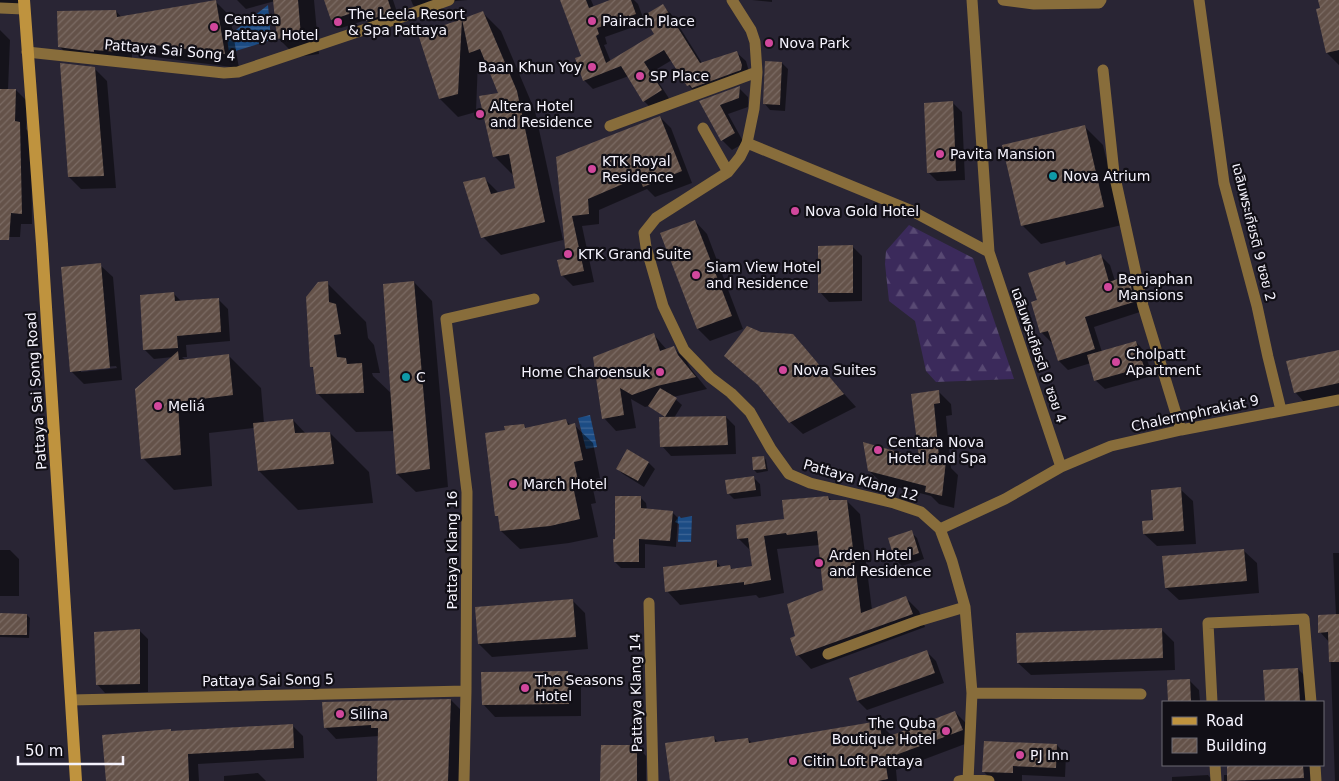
<svg xmlns="http://www.w3.org/2000/svg" width="1339" height="781" font-family="'DejaVu Sans','Noto Sans Thai',sans-serif">
	<style>
		.forest { fill: url(#forest-firs) }
		.water { fill: url(#water-rules) }
		.shadow { fill: #0007; fill-rule: evenodd }
		.building { fill: url(#building-hatch) }
		.lines { fill: none; stroke-linecap: round; stroke-linejoin: round }
		.minor { stroke: #886d3b; stroke-width: 11 }
		.secondary { stroke: #bf933e; stroke-width: 12 }
		.hotel-dot { fill: #d1479c; stroke: #110f16; stroke-width: 2 }
		.culture-dot { fill: #0f9aa8; stroke: #110f16; stroke-width: 2 }
		.labels { text-anchor: middle; stroke-width: 4.5; stroke-linejoin: round; paint-order: stroke }
		.poi-label { font-size: 14px; fill: #f5f3fd; stroke: #110f16; text-anchor: start }
		.street-label { font-size: 14px; fill: #f5f3fd; stroke: #110f16 }
	</style>
	<defs>
		<pattern id="forest-firs" width="22" height="20" patternUnits="userSpaceOnUse" patternTransform="scale(1.25)"><rect width="22" height="20" fill="#3b2a5b"/><path d="M5 1l3.5 6h-7zM16 11l3.5 6h-7z" fill="#584973"/></pattern>
		<pattern id="water-rules" width="6" height="5" patternUnits="userSpaceOnUse" patternTransform="scale(1.25)"><rect width="6" height="5" fill="#1c4c84"/><path d="M0 2.5h6" fill="none" stroke="#3e6696"/></pattern>
		<pattern id="building-hatch" width="6" height="6" patternUnits="userSpaceOnUse" patternTransform="scale(1.25)"><rect width="6" height="6" fill="#645249"/><path d="M-1 1l2-2M0 6l6-6M5 7l2-2" fill="none" stroke="#7b6b64"/></pattern>
	</defs>
	<rect width="100%" height="100%" fill="#292534"/>
	<path class="forest" d="M909 225 973 258 1014 379 936 382 926 371 915 321 889 301 885 264 886 251Z"/>
	<path class="water" d="M268 5 271 40 229 53 227 37Z
		M590 415 597 447 586 449 578 418Z
		M679 516 681 518 692 516 691 542H678L679 524 675 522Z"/>
	<path class="shadow" d="M0 0H20V10L0 9Z
		M237 0H314L319 54 297 57 278 38 275 1 246 9Z
		M326 0H393L400 21 376 30 366 20 341 28 332 19Z
		M411 0H468L456 1 422 14 413 5Z
		M562 0H591L594 7 614 0H634L638 4 645 23 605 37 607 44 604 45 611 62 656 34 663 6 672 15 702 63 736 52 746 61 750 75 697 94 688 85 672 60 652 72 670 100 653 110 644 101 629 76 593 89 584 80 582 57Z
		M752 0H772V2Z
		M1319 0H1339V65L1327 53Z
		M215 1 230 16 239 68 132 54V67L75 62 60 47 58 13 116 11 122 18Z
		M482 12 501 31 535 111 563 240 501 255 483 237 484 178 499 193 517 189 514 175H513L494 156 499 94 489 70 478 60 476 112 458 117 440 99 419 35 461 20 464 23Z
		M0 30 10 40 8 90H16L27 101 26 129 31 134 32 224H21L20 237H0Z
		M767 62 782 63 788 69 785 111 770 110 764 103Z
		M94 68 107 81 116 188 81 189 69 177Z
		M739 88 748 97V107L728 114 744 143 732 150 722 140 701 102Z
		M952 102 962 112 965 180 937 181 928 172Z
		M660 117 671 128 692 183 655 197 647 189 599 210V224L582 226 594 282 573 286 562 275 568 259 558 157Z
		M1085 127 1103 145 1122 225 1041 244 1023 226Z
		M695 221 707 234 743 329 710 341 698 329 662 234Z
		M852 246 862 256V301L829 302 820 292Z
		M1100 255 1110 265 1115 281 1128 277 1138 286 1143 311 1094 327 1102 352 1136 342 1145 352 1152 376 1105 389 1095 380 1091 363 1068 370 1059 361 1053 341 1051 342 1041 332 1039 301 1064 262 1067 266Z
		M100 265 113 277 122 380 84 384 71 371ZM116 366 117 368 81 372V369Z
		M414 282 432 301 448 487 416 492 397 474 394 431 356 432 317 393 315 370 311 366 327 283 366 322 368 338 374 345 380 373H372L373 376 392 394Z
		M174 294 182 302 218 299 228 309 230 341 186 345 187 357H182L186 360 229 356 261 388 264 423 293 420 306 434 330 433 369 472 373 503 298 510 259 471 254 428 209 433 212 486 174 490 143 458 173 357 154 359 144 349Z
		M761 334 792 336 856 407 803 434 790 422 764 390 726 356Z
		M654 335 667 350 673 347 686 360 691 369 707 389 673 397 682 405 674 418 726 417 735 426 736 454 671 456 662 446 666 418 650 406 645 407 631 399 636 428 616 431 604 418 594 357Z
		M1339 351V398L1307 405 1295 392Z
		M938 391 951 404 952 415 946 416 951 468 958 475 954 508 939 504 931 496 882 483 869 471 921 459 912 395Z
		M566 421 571 425H574L593 443 600 478 591 480 596 503 591 504 598 537 569 543 520 549 501 531 500 519 497 515 506 431 523 425 527 429Z
		M764 457 766 460 768 471 757 473 754 470 753 458Z
		M649 463 655 469 644 487 623 474 617 468Z
		M754 478 760 484 761 496 734 499 728 493Z
		M1180 489 1193 501 1196 544 1157 546 1144 534Z
		M640 497 646 503 647 510 672 512 678 518 676 547 645 544V568H621L615 562Z
		M828 497 832 501H847L860 514 872 610 906 598 919 611 925 627 811 669 798 655 796 637 825 591 820 545 777 549 784 593 759 598 756 595 680 605 667 591 716 561 722 568 730 567 733 570 754 567 751 551 738 538 786 520Z
		M911 532 917 538 924 559 902 566 896 560Z
		M0 550H10L19 559V596H0Z
		M1244 551 1257 563 1259 593 1179 600 1166 588Z
		M1333 553H1339V781H1335L1330 643 1320 632 1336 616Z
		M573 601 585 613 588 649 492 657 479 644 477 608Z
		M0 615H27L30 618 29 638 0 637Z
		M1161 629 1174 642 1175 670 1031 675 1018 663Z
		M139 630 148 639V692L105 693 97 684Z
		M926 651 936 661 944 683 867 710 858 701Z
		M1298 669 1308 679 1309 702H1266L1264 671Z
		M568 672 581 685V716L495 717 483 704Z
		M1190 681 1199 690 1200 702H1169V682Z
		M451 700 462 711 460 781H378L379 736 336 739 325 727Z
		M955 712 966 723 973 741 896 770 897 781H668L671 780 713 737 719 743 748 739 752 743 879 723 890 734V737Z
		M292 725 303 736 304 758 198 764 199 781H107L170 730 172 732Z
		M1057 745 1066 755 1065 777 1022 775V781H993L984 772Z
		M637 746 646 756V781H602Z
		M1264 765H1313V781H1224V775H1228V766Z
		M258 773 266 781H224V776Z
		M1208 775 1213 781H1172V777Z"/>
	<path class="building" d="M216 0 225 54 117 40 118 52 94 50V52L58 47 57 11 116 10 117 17Z
		M273 0H298L301 36 277 39Z
		M324 0H388L392 12 366 21 361 10 331 20Z
		M560 0H586L589 8 610 0H631L636 14 597 28 599 34 596 36 606 63 654 34 643 16 663 4 700 63 737 51 742 65 741 70 692 88 690 85 687 86 664 50 644 62 662 90 643 102 621 66 583 81 575 58 581 56Z
		M1318 0H1339V50L1326 53 1316 9 1320 8Z
		M483 11 517 91 545 222 481 238 463 182 485 177 491 194 515 188 509 154 493 157 479 96 498 93 480 49 469 53 462 19Z
		M462 19 458 94 439 99 418 34Z
		M765 61 782 62 780 105 763 104Z
		M60 63 95 67 104 176 68 177Z
		M740 86 739 98 720 105 735 133 721 141 699 101Z
		M0 89H16L15 121 20 122 22 214 11 213 9 240H0Z
		M953 101 956 171 927 173 924 103Z
		M660 116 682 171 643 187 639 177 588 199 589 214 572 216 584 271 561 276 557 260 566 258 556 157Z
		M1085 125 1104 207 1021 226 1002 145Z
		M695 220 732 316 697 329 660 233Z
		M853 245V293H818V246Z
		M1101 254 1109 282 1129 275 1134 302 1085 317 1095 349 1058 361 1048 331 1040 333 1031 302 1037 300 1028 273 1065 261 1066 265Z
		M101 263 110 368 70 372 61 267Z
		M328 281 329 302 336 304 341 334 334 335 337 357 346 358 347 364 362 363 364 393 316 394 313 367H310L306 297 318 282Z
		M414 281 430 469 396 474 383 284Z
		M174 292 175 301 219 298 221 332 177 336 178 348 143 350 140 295Z
		M747 326 761 332 793 334 844 394 789 423 758 385 724 356Z
		M654 333 660 351 674 346 678 355 696 377 657 386 632 395 620 388 624 415 602 419 593 357Z
		M1136 341 1144 367 1094 381 1087 355Z
		M1339 350V383L1294 393 1286 361Z
		M178 351 179 360 229 354 233 395 178 402 181 455 141 459 135 389Z
		M660 388 677 398 665 417 648 406Z
		M939 390 940 403 934 404 939 457 946 461 942 496 925 492 926 486 868 471 863 442 919 458 911 394Z
		M726 416 728 445 660 447 659 417Z
		M293 419 295 433 330 432 334 464 258 471 253 423Z
		M566 419 568 425 575 423 583 460 574 462 579 485 573 486 580 519 550 526 500 531 498 516H495L485 433 505 430 504 426 524 424 525 428Z
		M627 449 649 462 638 481 616 469Z
		M764 456 766 469 753 470 752 457Z
		M754 476 756 490 727 494 725 480Z
		M1181 487 1184 531 1143 534 1142 521 1153 520 1151 490Z
		M615 496H641V508L673 511 670 541 639 539V562H614L613 539H615Z
		M828 496 829 500H847L861 613 906 596 913 614 796 656 790 638 795 636 787 604 823 590 817 531 787 535 786 533 764 536 771 580 744 585V582L665 592 663 567 717 560V567L730 565 731 569 752 566 748 538 737 539 736 525 784 519 782 500Z
		M912 530 919 553 895 561 888 538Z
		M1244 549 1247 581 1165 588 1162 556Z
		M573 599 576 637 478 644 475 607Z
		M0 613 27 614V635H0Z
		M1339 614V662H1329L1328 632 1318 633V615Z
		M1162 628 1163 658 1017 663 1016 633Z
		M140 629V684L96 685 94 632Z
		M927 650 935 673 857 701 849 678Z
		M1298 668 1300 702H1265L1263 670Z
		M568 671 569 704 482 705 481 672Z
		M1190 679 1191 702H1168L1167 680Z
		M451 699 448 781H377L378 728H371V725L324 728 322 702Z
		M955 711 963 730 885 759 888 779 878 781H670L665 743 714 736 715 742 748 738 749 743 879 721 882 739Z
		M293 724 294 748 188 754 189 781H106L102 735 171 729V731Z
		M984 741 1057 744 1056 768 1013 766V773L982 772Z
		M601 745H637V781H600Z
		M1227 765H1303L1304 778 1227 781Z"/>
	<g class="lines">
		<path class="minor" d="M732 0 751 30 755 42 757 72 754 109 747 143 740 157 728 172 656 218 644 233 646 247 663 306 684 350 710 377 731 393 750 412 771 449 789 474 810 483 894 503 921 512 940 529 952 561 965 607 972 693 968 781
			M972 0 989 252 1061 467
			M1003 0 1034 4 1099 3 1101 0
			M1199 0 1224 183 1257 306 1268 357 1281 410
			M0 8 24 9
			M27 52 224 73 238 72 405 16 449 0
			M1103 70 1114 173 1143 306 1181 430
			M610 126 757 72
			M703 128 728 172
			M747 143 910 210 989 252
			M940 529 1005 499 1061 467 1111 446 1181 430 1339 400
			M649 603 653 781
			M828 654 918 621 965 607
			M972 693 1141 694
			M71 700 466 691
			M1212 702 1208 623 1304 619 1311 702
			M1215 765 1216 781
			M1315 765 1316 781
			M464 781 466 691 467 492 446 319 534 299
			M959 781 968 779 989 781"/>
		<path class="secondary" d="M24 0 42 244 76 781"/>
	</g>
	<g class="hotel-dot">
		<circle cx="592" cy="21" r="5"/>
		<circle cx="338" cy="22" r="5"/>
		<circle cx="214" cy="27" r="5"/>
		<circle cx="769" cy="43" r="5"/>
		<circle cx="592" cy="67" r="5"/>
		<circle cx="640" cy="76" r="5"/>
		<circle cx="480" cy="114" r="5"/>
		<circle cx="940" cy="154" r="5"/>
		<circle cx="592" cy="169" r="5"/>
		<circle cx="795" cy="211" r="5"/>
		<circle cx="568" cy="254" r="5"/>
		<circle cx="696" cy="275" r="5"/>
		<circle cx="1108" cy="287" r="5"/>
		<circle cx="1116" cy="362" r="5"/>
		<circle cx="783" cy="370" r="5"/>
		<circle cx="660" cy="372" r="5"/>
		<circle cx="158" cy="406" r="5"/>
		<circle cx="878" cy="450" r="5"/>
		<circle cx="513" cy="484" r="5"/>
		<circle cx="819" cy="563" r="5"/>
		<circle cx="525" cy="688" r="5"/>
		<circle cx="340" cy="714" r="5"/>
		<circle cx="946" cy="731" r="5"/>
		<circle cx="1020" cy="755" r="5"/>
		<circle cx="793" cy="761" r="5"/>
	</g>
	<g class="culture-dot">
		<circle cx="1053" cy="176" r="5"/>
		<circle cx="406" cy="377" r="5"/>
	</g>
	<g class="labels">
		<g class="poi-label">
			<text x="348" y="19">The Leela Resort<tspan x="348" dy="16">&amp; Spa Pattaya</tspan></text>
			<text x="224" y="24">Centara<tspan x="224" dy="16">Pattaya Hotel</tspan></text>
			<text x="602" y="26">Pairach Place</text>
			<text x="779" y="48">Nova Park</text>
			<text x="582" y="72" text-anchor="end">Baan Khun Yoy</text>
			<text x="650" y="81">SP Place</text>
			<text x="490" y="111">Altera Hotel<tspan x="490" dy="16">and Residence</tspan></text>
			<text x="950" y="159">Pavita Mansion</text>
			<text x="602" y="166">KTK Royal<tspan x="602" dy="16">Residence</tspan></text>
			<text x="1063" y="181">Nova Atrium</text>
			<text x="805" y="216">Nova Gold Hotel</text>
			<text x="578" y="259">KTK Grand Suite</text>
			<text x="706" y="272">Siam View Hotel<tspan x="706" dy="16">and Residence</tspan></text>
			<text x="1118" y="284">Benjaphan<tspan x="1118" dy="16">Mansions</tspan></text>
			<text x="1126" y="359">Cholpatt<tspan x="1126" dy="16">Apartment</tspan></text>
			<text x="793" y="375">Nova Suites</text>
			<text x="650" y="377" text-anchor="end">Home Charoensuk</text>
			<text x="416" y="382">C</text>
			<text x="168" y="411">Meliá</text>
			<text x="888" y="447">Centara Nova<tspan x="888" dy="16">Hotel and Spa</tspan></text>
			<text x="523" y="489">March Hotel</text>
			<text x="829" y="560">Arden Hotel<tspan x="829" dy="16">and Residence</tspan></text>
			<text x="535" y="685">The Seasons<tspan x="535" dy="16">Hotel</tspan></text>
			<text x="350" y="719">Silina</text>
			<text x="936" y="728" text-anchor="end">The Quba<tspan x="936" dy="16">Boutique Hotel</tspan></text>
			<text x="1030" y="760">PJ Inn</text>
			<text x="803" y="766">Citin Loft Pattaya</text>
		</g>
		<g class="street-label">
			<text transform="translate(170 50) rotate(5)" y="5">Pattaya Sai Song 4</text>
			<text transform="translate(1254 232) rotate(76)" y="5">เฉลิมพระเกียรติ 9 ซอย 2</text>
			<text transform="translate(1039 355) rotate(71)" y="5">เฉลิมพระเกียรติ 9 ซอย 4</text>
			<text transform="translate(36 391) rotate(-94)" y="5">Pattaya Sai Song Road</text>
			<text transform="translate(1195 413) rotate(-12)" y="5">Chalermphrakiat 9</text>
			<text transform="translate(861 480) rotate(16)" y="5">Pattaya Klang 12</text>
			<text transform="translate(452 550) rotate(-90)" y="5">Pattaya Klang 16</text>
			<text transform="translate(268 680) rotate(-1)" y="5">Pattaya Sai Song 5</text>
			<text transform="translate(636 693) rotate(-91)" y="5">Pattaya Klang 14</text>
		</g>
	</g>
	<rect x="1162" y="701" width="162" height="65" fill="#110f16" stroke="#6c6a72"/>
	<rect x="1172" y="717" width="25" height="8" fill="#bf933e" stroke="#6c6a72"/>
	<text x="1206" y="726" font-size="15" fill="#f5f3fd">Road</text>
	<rect x="1172" y="738" width="25" height="15" fill="url(#building-hatch)" stroke="#6c6a72"/>
	<text x="1206" y="751" font-size="15" fill="#f5f3fd">Building</text>
	<path d="M18 756v8h105v-8" fill="none" stroke="#f5f3fd" stroke-width="2.5"/>
	<text x="25" y="756" font-size="15" fill="#f5f3fd" stroke="#110f16" stroke-width="4" paint-order="stroke">50 m</text>
</svg>
